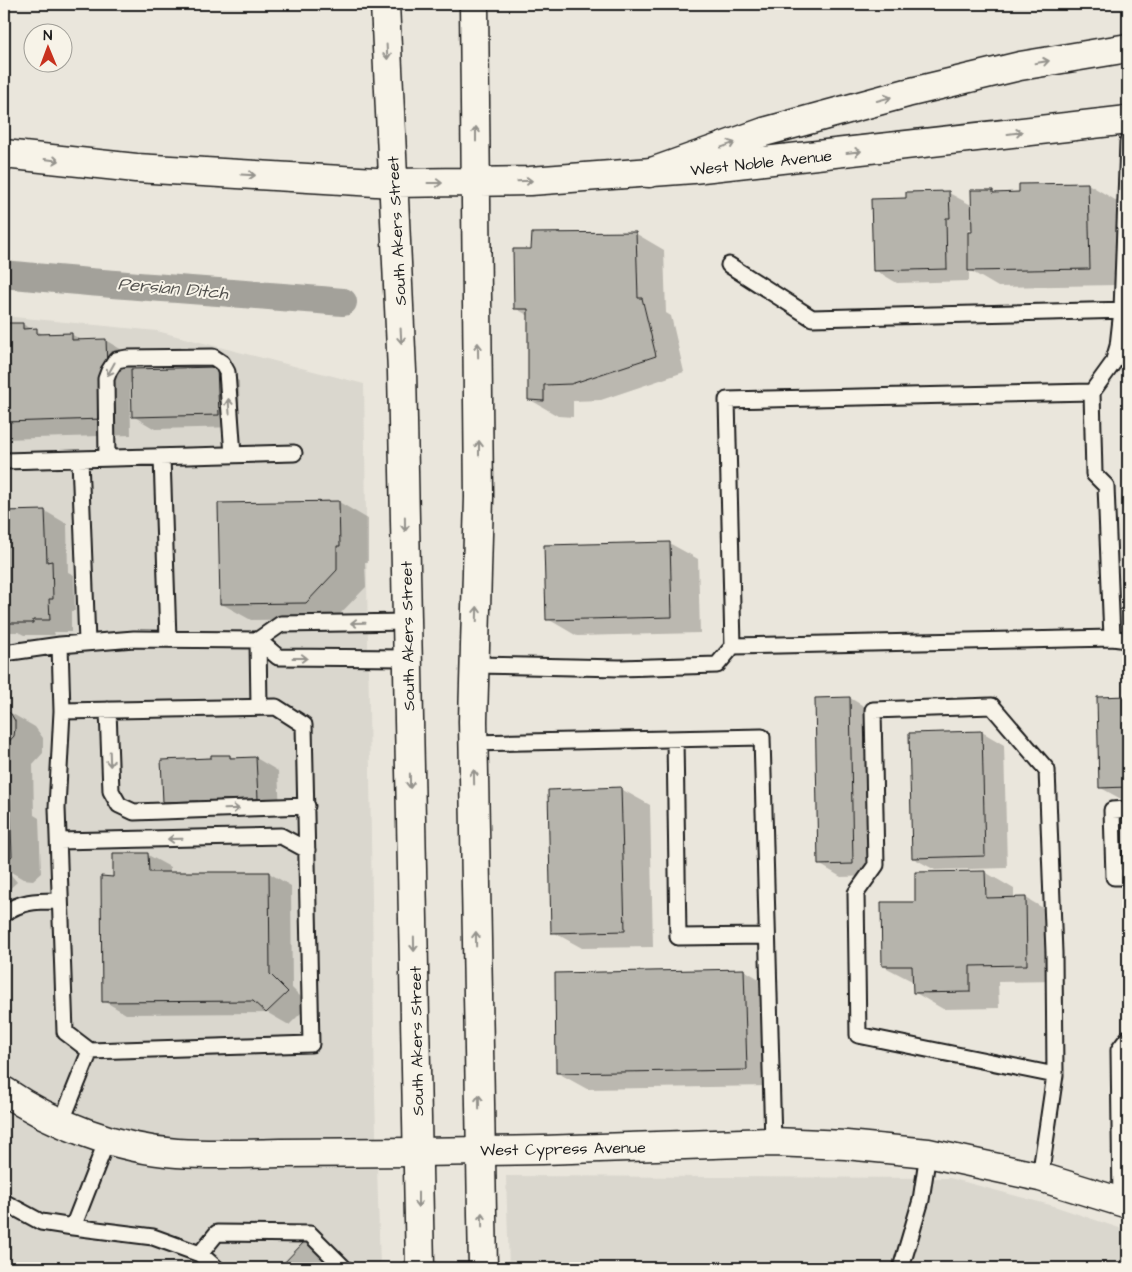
<svg xmlns="http://www.w3.org/2000/svg" width="1132" height="1272" font-family="'Architects Daughter',sans-serif">
	<style>
		.built { fill: #dad7ce }
		.shadow { fill: #0003; fill-rule: evenodd }
		.lines { fill: none; stroke-linecap: round; stroke-linejoin: round }
		.canal { stroke: #a3a19a; stroke-width: 28 }
		.building { fill: #b6b4ac; stroke: #1c1c1c }
		.service-casing { stroke: #1c1c1c; stroke-width: 19 }
		.minor-casing { stroke: #1c1c1c; stroke-width: 31 }
		.tertiary-casing { stroke: #1c1c1c; stroke-width: 31 }
		.secondary-casing { stroke: #1c1c1c; stroke-width: 31 }
		.motorway-casing { stroke: #1c1c1c; stroke-width: 31 }
		.service { stroke: #f7f3e8; stroke-width: 15 }
		.minor { stroke: #f7f3e8; stroke-width: 28 }
		.tertiary { stroke: #f7f3e8; stroke-width: 28 }
		.secondary { stroke: #f7f3e8; stroke-width: 28 }
		.motorway { stroke: #f7f3e8; stroke-width: 28 }
		.oneway { stroke: #94928c }
		.labels { text-anchor: middle; stroke-width: 4; stroke-linejoin: round; paint-order: stroke }
		.street-label { font-size: 16px; fill: #1c1c1c; stroke: #f7f3e8 }
		.water-label { font-size: 18px; font-style: italic; fill: #52514e; stroke: #f7f3e8 }
	</style>
	<rect width="100%" height="100%" fill="#eae6dc"/>
	<filter id="ink" filterUnits="userSpaceOnUse"><feTurbulence type="fractalNoise" baseFrequency=".02" numOctaves="2"/><feDisplacementMap in="SourceGraphic" scale="10" xChannelSelector="R" yChannelSelector="G"/><feConvolveMatrix kernelMatrix="1 2 1 2 8 2 1 2 1" color-interpolation-filters="sRGB"/></filter>
	<g filter="url(#ink)">
		<path class="built" d="M4 316 157 331 364 384 375 1097 380 1268H4Z
			M506 1176 950 1178 1054 1206 1128 1231V1268H509Z"/>
		<path class="shadow" d="M1088 184 1117 201 1118 285 998 287 969 270V281L897 283 875 270 907 199 949 193 973 206 992 191 997 194 1020 193ZM968 230H973V233H968Z
			M635 233 664 250 666 313 671 316 684 372 601 400 573 401V417L558 416 529 399V316L515 308 533 250Z
			M22 324 45 335 71 334 83 341 105 340 134 357 135 370 217 368 239 381 240 427 155 429 133 416V383H130L131 435 4 439V325Z
			M339 502 368 519V562H365L366 587 335 619 251 620 222 604Z
			M45 511 67 524 68 572 74 575 75 611H71V632H54L55 635H24L18 632H4V513Z
			M669 543 698 559 700 633 577 636 548 619Z
			M1128 697V800H1123L1101 788 1098 698Z
			M850 698 872 711 875 876 841 877 819 864Z
			M4 709 35 727 43 738V753L33 764 34 815 39 818 41 873 33 880 23 879 6 869 17 882 4 894Z
			M982 732 1004 745 1007 868 935 870 913 858Z
			M230 756 235 759 256 758 278 771 280 811 242 812V817L221 818 214 814H186L164 802Z
			M621 789 650 805 653 947 582 948 553 932Z
			M148 855 170 867V874L269 873 291 886 292 988 309 1005 289 1025 268 1013 126 1014 104 1001 114 878Z
			M985 872 1014 889V898H1026L1055 915 1056 981 998 982 999 1008 943 1009 914 992V982L883 966 917 903 916 873Z
			M744 970 773 987 775 1086 587 1089 558 1073 556 974Z
			M307 1241 339 1268H281Z"/>
		<g class="lines">
			<path class="canal" d="M4 274C117 286 230 292 343 302"/>
		</g>
		<path class="building" d="M1088 183 1090 269 968 271V232H972L971 190H993V193L1019 192V184Z
			M949 191 950 218H946L947 269 873 271 871 199 906 198V192Z
			M636 232 638 298H642L656 356 571 384 544 385V401L528 400V309H514L513 249H531L532 233Z
			M4 323H23V329L37 328V334L72 333V340L106 339 107 367H101L103 419 4 422Z
			M217 367 219 415 132 417 131 369Z
			M339 501 340 546H337V570L306 603 220 604 218 503Z
			M45 510 47 562 52 561 53 599H49L50 620H33V623H4V511Z
			M670 542 672 617 546 620 544 545Z
			M1128 696V787L1099 788 1097 697Z
			M850 697 853 864 818 865 815 698Z
			M4 708 11 714 15 721V729L14 736 4 747 5 801 10 800 12 856 4 864Z
			M982 731 985 856 912 858 909 733Z
			M211 755H230V758L256 757 258 799 220 800V805L198 806V801L163 802 161 760 211 758Z
			M621 787 625 931 551 933 548 790Z
			M113 853H148L149 872H269L270 974 288 992 266 1013 253 1001 102 1002 101 876 113 877Z
			M985 871 986 898 1026 897 1027 965 970 966V992L913 993 912 966H882L881 902H915V872Z
			M744 969 747 1070 556 1073 555 973Z
			M307 1239 337 1268H279Z"/>
		<g class="lines">
			<defs>
				<path id="service" d="M729 265 812 318 1128 310
					M162 457 168 639
					M107 458 106 379 109 371 116 360 127 358 213 357 222 363 227 372 233 455
					M80 459 87 642
					M4 461 294 453
					M1112 638 1106 486 1094 474 1092 392 1113 363 1118 346 1122 310 1128 142
					M258 640 278 657 407 658
					M258 640 259 707
					M60 645 62 711 276 707 304 725 311 1044 90 1051
					M733 646 727 400 1092 392
					M4 653 60 645 134 639 258 640 281 624 407 622
					M475 665 620 668 717 665 733 646 1112 638 1128 640
					M108 710 111 791 119 805 134 812 307 806
					M675 739 678 937 766 936
					M473 743 762 737 773 1142
					M1128 809 1112 810 1114 877H1128
					M59 841 281 836 307 850
					M4 914C20 900 40 901 60 901
					M61 1123 90 1051 65 1032 57 808 62 711
					M107 1140 73 1227 153 1237 200 1254 216 1268
					M1040 1177 1055 1075 858 1035 856 893 876 865 873 710 992 706 1047 770 1054 953 1055 1075
					M4 1202 41 1222 73 1227
					M1121 1202 1119 1050 1128 1038
					M200 1254 217 1233 310 1234 344 1268
					M901 1268 921 1200 928 1153"/>
				<path id="minor" d="M4 1091C52 1124 118 1149 177 1153 212 1155 246 1154 280 1153 326 1153 372 1152 417 1152"/>
				<path id="tertiary" d="M417 1152 543 1150 773 1142 846 1145 928 1153 1040 1177 1128 1204"/>
				<path id="secondary" d="M385 4 402 371 420 1268
					M474 4 479 497 473 721 483 1268
					M393 183 530 181 693 169 1128 120"/>
				<path id="motorway" d="M4 154 136 168 393 183
					M649 173 764 132 907 93 1020 66 1128 48"/>
			</defs>
			<use href="#service" class="service-casing"/>
			<use href="#minor" class="minor-casing"/>
			<use href="#tertiary" class="tertiary-casing"/>
			<use href="#secondary" class="secondary-casing"/>
			<use href="#motorway" class="motorway-casing"/>
			<use href="#service" class="service"/>
			<use href="#minor" class="minor"/>
			<use href="#tertiary" class="tertiary"/>
			<use href="#secondary" class="secondary"/>
			<use href="#motorway" class="motorway"/>
		</g>
		<defs><path id="oneway-shaft" d="M-6 0H5M1.5-3L5.5 0L1.5 3" fill="none" stroke-width="1.6" stroke-linecap="round" stroke-linejoin="round" transform="scale(1.25)"/></defs>
		<g class="oneway">
			<use href="#oneway-shaft" transform="translate(387 52) rotate(87)"/>
			<use href="#oneway-shaft" transform="translate(1042 62) rotate(-9)"/>
			<use href="#oneway-shaft" transform="translate(884 99) rotate(-15)"/>
			<use href="#oneway-shaft" transform="translate(1015 133) rotate(-7)"/>
			<use href="#oneway-shaft" transform="translate(476 134) rotate(-90)"/>
			<use href="#oneway-shaft" transform="translate(728 145) rotate(-20)"/>
			<use href="#oneway-shaft" transform="translate(854 152) rotate(-7)"/>
			<use href="#oneway-shaft" transform="translate(52 160) rotate(7)"/>
			<use href="#oneway-shaft" transform="translate(248 175) rotate(3)"/>
			<use href="#oneway-shaft" transform="translate(525 181) rotate(-2)"/>
			<use href="#oneway-shaft" transform="translate(435 183)"/>
			<use href="#oneway-shaft" transform="translate(401 336) rotate(87)"/>
			<use href="#oneway-shaft" transform="translate(478 350) rotate(-91)"/>
			<use href="#oneway-shaft" transform="translate(111 369) rotate(119)"/>
			<use href="#oneway-shaft" transform="translate(229 406) rotate(-94)"/>
			<use href="#oneway-shaft" transform="translate(479 448) rotate(-90)"/>
			<use href="#oneway-shaft" transform="translate(405 524) rotate(89)"/>
			<use href="#oneway-shaft" transform="translate(477 614) rotate(-88)"/>
			<use href="#oneway-shaft" transform="translate(358 623) rotate(179)"/>
			<use href="#oneway-shaft" transform="translate(300 658)"/>
			<use href="#oneway-shaft" transform="translate(110 759) rotate(88)"/>
			<use href="#oneway-shaft" transform="translate(474 777) rotate(-91)"/>
			<use href="#oneway-shaft" transform="translate(410 781) rotate(89)"/>
			<use href="#oneway-shaft" transform="translate(232 809) rotate(-2)"/>
			<use href="#oneway-shaft" transform="translate(175 839) rotate(179)"/>
			<use href="#oneway-shaft" transform="translate(476 939) rotate(-91)"/>
			<use href="#oneway-shaft" transform="translate(414 944) rotate(89)"/>
			<use href="#oneway-shaft" transform="translate(479 1102) rotate(-91)"/>
			<use href="#oneway-shaft" transform="translate(418 1200) rotate(90)"/>
			<use href="#oneway-shaft" transform="translate(482 1220) rotate(-91)"/>
		</g>
	</g>
	<g class="labels">
		<g class="street-label">
			<text transform="translate(761 162) rotate(-6)" y="6">West Noble Avenue</text>
			<text transform="translate(396 231) rotate(-93)" y="6">South Akers Street</text>
			<text transform="translate(407 636) rotate(-91)" y="6">South Akers Street</text>
			<text transform="translate(416 1041) rotate(-91)" y="6">South Akers Street</text>
			<text transform="translate(563 1148) rotate(-1)" y="6">West Cypress Avenue</text>
		</g>
		<g class="water-label">
			<text transform="translate(173 288) rotate(5)" y="6">Persian Ditch</text>
		</g>
	</g>
	<rect width="1132" height="1272" fill="none" stroke="#f7f3e8" stroke-width="20"/>
	<rect x="10" y="10" width="1112" height="1252" fill="none" stroke="#1c1c1c" stroke-width="2" filter="url(#ink)"/>
	<g transform="translate(48 48) rotate(359)"><circle r="24" fill="#f7f3e8" stroke="#9f9d96"/>
	<path d="M0-4L9 19L0 12L-9 19Z" fill="#c8321e"/>
	<text y="-8" font-size="14" font-weight="bold" text-anchor="middle" fill="#1c1c1c">N</text>
	</g>
</svg>
